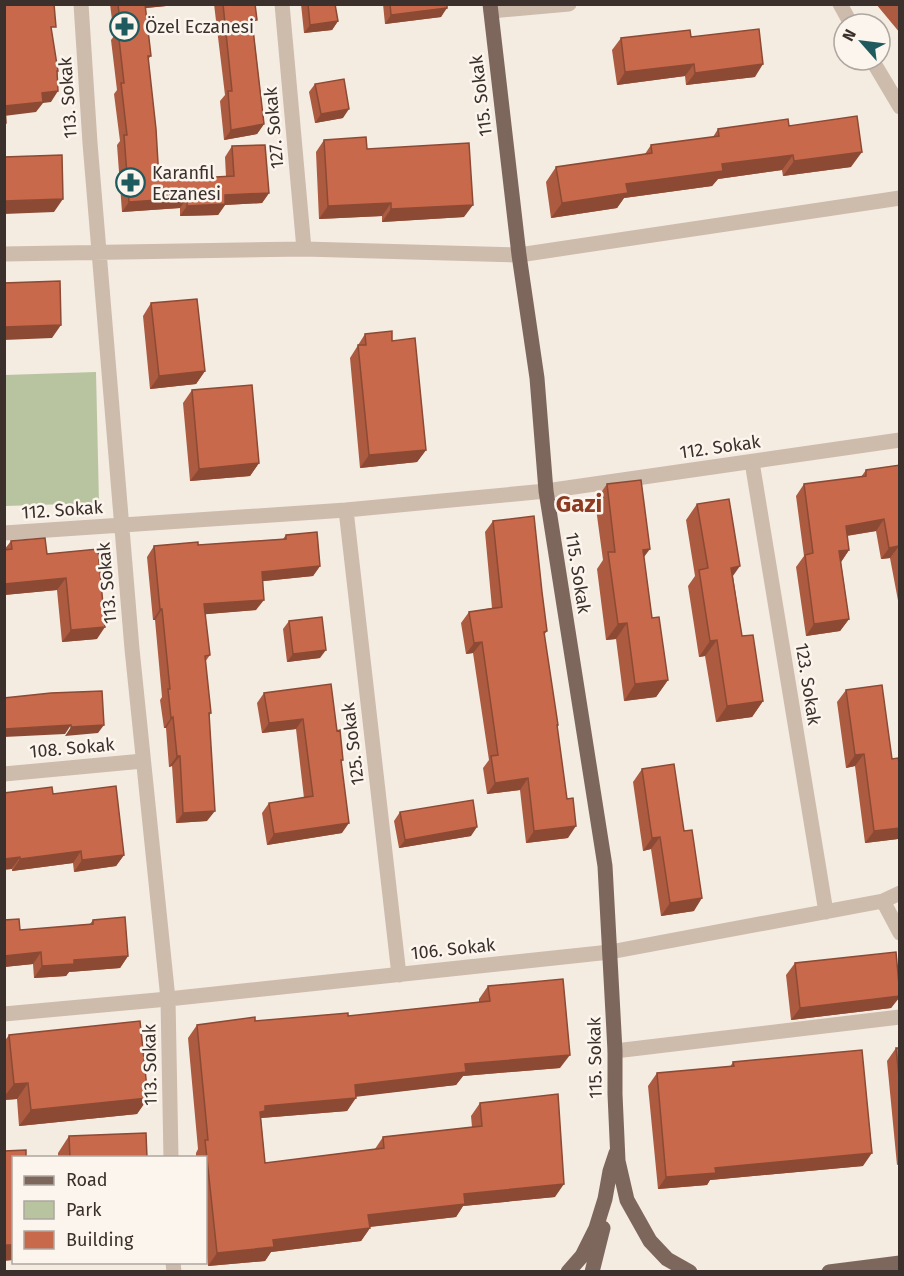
<svg xmlns="http://www.w3.org/2000/svg" width="904" height="1276" font-family="'Fira Sans',sans-serif">
	<style>
		.green { fill: #b8c4a0 }
		.lines { fill: none; stroke-linecap: round; stroke-linejoin: round }
		.minor { stroke: #cdbbac; stroke-width: 15 }
		.major { stroke: #7d675c; stroke-width: 15 }
		.wall { fill: #ac5a40 }
		.shaded-wall { fill: #8c4a34 }
		.building { fill: #c8694b; stroke: #8c4a34; stroke-width: 1.5 }
		.labels { text-anchor: middle; stroke-width: 5; stroke-linejoin: round; paint-order: stroke }
		.poi-label { font-size: 18px; fill: #3b302b; stroke: #fbf5ee; text-anchor: start }
		.street-label { font-size: 18px; fill: #3b302b; stroke: #fbf5ee }
		.district-label { font-size: 24px; font-weight: bold; fill: #8c3b22; stroke: #fbf5ee }
	</style>
	<rect width="100%" height="100%" fill="#f4ebe1"/>
	<path class="green" d="M96 372 99 503 5 506V375Z"/>
	<g class="lines">
		<path class="minor" d="M81 4 90 143 132 649 168 999 171 1158
			M282 4 304 249
			M840 4 851 24
			M491 11 569 4
			M872 60 900 107
			M4 254 304 249 519 255 900 198
			M752 462 826 912
			M346 510 399 975
			M4 533 346 510 546 491 900 440
			M4 774 143 761
			M883 901 900 933
			M4 1014 168 999 610 952 883 901 900 893
			M615 1051 900 1017
			M173 1262 174 1272"/>
		<path class="major" d="M490 4 519 255 537 378 546 491 605 866 615 1051V1094L618 1161 627 1200 650 1241 667 1259 690 1272
			M568 1272 582 1256 596 1228 605 1199 610 1171 616 1153
			M592 1272 603 1228
			M829 1272 900 1263"/>
	</g>
	<path class="wall" d="M110 4H167L166 6 145 8 151 56 148 59 159 180 226 177 225 157 232 146 269 193 262 203 225 205 218 215 180 216V208L122 212 117 145 120 141 114 94 117 90 111 40 114 36Z
		M214 4H255L253 26 264 124 257 134 224 140 220 101 225 95Z
		M301 4H335L338 21 332 30 304 33Z
		M383 4H447L441 17 385 24Z
		M876 4H900V33Z
		M691 37 755 77 686 85 685 76 617 85 612 50 621 38Z
		M315 84 343 118 315 123 309 92Z
		M789 126 851 167 783 176 782 170 718 179 712 186 624 198 617 208 551 218 546 182 556 167 645 154 651 145 713 137 718 129Z
		M324 140 367 149 464 217 382 222V216L319 219 316 152Z
		M151 303 205 371 196 384 150 389 143 316Z
		M365 334 392 341 426 450 417 462 360 468 350 358Z
		M192 390 259 463 250 476 190 481 183 403Z
		M900 465V611L890 558 881 559 876 531 847 536 849 550 841 562 849 619 840 631 806 636 796 567 804 556 796 496 804 484 861 477 866 470Z
		M607 484 644 557 652 618 668 680 656 697 624 701 616 639 606 640 597 569 603 560 595 501Z
		M697 504 733 576 742 636 763 701 752 717 716 722 705 656 699 657 688 586 695 576 686 520Z
		M493 521 542 592 547 631 544 635 558 725 557 727 568 838 526 843 520 790 487 794 483 768 489 760 473 653 466 654 461 623 469 612 492 608 485 532Z
		M286 535 320 566 313 576 263 581 256 610 205 614 210 655 205 662 211 713 209 716 207 821 176 823 172 766 169 767 166 728H164L160 700 162 697 155 620H153L147 557 154 546 198 545 283 539Z
		M11 541 47 554 98 549 97 639 62 642 57 590 4 595V550Z
		M289 621 320 658 287 662 283 629Z
		M846 690 892 759 900 828V837L898 839 865 843 855 766 846 768 837 702Z
		M264 693 337 731 343 760 341 763 342 833 267 845 262 813 269 803 304 798 296 729 262 733 257 703Z
		M642 769 684 831 694 911 661 916 651 849 643 851 633 782Z
		M53 794 124 855 116 866 74 872 73 863 12 871V869Z
		M400 812 471 836 399 848 394 821Z
		M4 920 20 930 90 924 93 920 128 956 120 968 69 972 66 976 34 978 33 964 4 967Z
		M795 963 900 989V997L891 1008 791 1020 786 975Z
		M488 986 560 1068 463 1076 456 1085 356 1096 347 1111 261 1118 265 1163 375 1149 383 1137 472 1127 471 1116 480 1103 555 1197 463 1206 456 1217 370 1227V1228L361 1241 271 1252 265 1261 208 1266 206 1246V1158H196V1153L198 1149 188 1038 197 1025 348 1016 479 1002V999Z
		M9 1035 148 1098 137 1114 19 1126 17 1099 4 1100V1042Z
		M896 1048H900V1164L897 1165 887 1061Z
		M733 1062 863 1166 710 1180 707 1185 658 1189 648 1086 657 1073 730 1067Z
		M69 1136 147 1158H58V1153Z"/>
	<path class="shaded-wall" d="M140 4H167L166 6 137 9Z
		M447 8 441 17 385 24 391 15Z
		M338 21 332 30 304 33 310 25Z
		M694 64 685 76 617 85 625 72Z
		M763 64 755 77 686 85 695 73Z
		M58 91 51 102 43 103 36 112 4 116 5 106 42 93Z
		M349 109 343 118 315 123 321 114Z
		M264 124 257 134 224 140 231 130Z
		M862 152 851 167 783 176 794 161Z
		M793 155 782 170 718 179 712 186 624 198 617 208 551 218 562 203 626 184 722 164Z
		M269 193 262 203 225 205 218 215 180 216 187 206 225 195Z
		M187 198 180 208 122 212 129 202Z
		M63 199 54 212 4 214V201Z
		M391 203 382 216 319 219 328 206Z
		M473 205 464 217 382 222 391 209Z
		M61 325 52 338 4 340V327Z
		M205 371 196 384 150 389 159 376Z
		M426 450 417 462 360 468 369 455Z
		M259 463 250 476 190 481 199 469Z
		M884 519 876 531 838 537 846 526Z
		M899 546 890 558 881 559 889 548Z
		M650 549 638 565 643 550Z
		M849 550 841 562 831 563 839 551Z
		M320 566 313 576 255 582 262 572Z
		M740 566 728 583 731 568Z
		M66 578 57 590 4 595V584Z
		M264 600 256 610 197 615 204 604Z
		M160 609H162L155 620H153Z
		M849 619 840 631 806 636 814 624Z
		M627 623 616 639 606 640 618 624Z
		M105 627 97 639 62 642 71 630Z
		M717 640 705 656 699 657 710 641Z
		M482 642 473 653 466 654 474 643Z
		M326 650 320 658 287 662 293 654Z
		M668 680 656 697 624 701 635 684Z
		M763 701 752 717 716 722 727 706Z
		M173 717 166 728H164L171 718Z
		M303 719 296 729 262 733 269 723Z
		M71 725 65 734 4 737V729Z
		M104 725 98 733 65 736 71 727Z
		M864 754 855 766 846 768 855 755Z
		M177 756H180L172 766 169 767Z
		M528 778 520 790 487 794 495 783Z
		M215 811 207 821 176 823 183 813Z
		M349 823 342 833 267 845 274 834Z
		M576 826 568 838 526 843 534 831Z
		M477 827 471 836 399 848 405 840Z
		M900 828V837L898 839 865 843 874 831Z
		M660 837 651 849 643 851 652 838Z
		M81 851 73 863 12 871 20 859Z
		M124 855 116 866 74 872 82 860Z
		M20 857 12 869 4 870V859Z
		M702 898 694 911 661 916 670 903Z
		M41 952 33 964 4 967V956Z
		M128 956 120 968 69 972 66 976 34 978 42 966 74 960Z
		M900 996 891 1008 791 1020 800 1008Z
		M570 1055 560 1068 463 1076 456 1085 346 1098 355 1085 465 1064Z
		M28 1083 17 1099 4 1100V1097L14 1084Z
		M148 1098 137 1114 19 1126 31 1110Z
		M356 1098 347 1111 261 1118 251 1125 265 1106Z
		M872 1153 863 1166 710 1180 707 1185 658 1189 666 1177 715 1168Z
		M564 1184 555 1197 463 1206 456 1217 359 1228 368 1215 464 1194Z
		M370 1228 361 1241 271 1252 265 1261 208 1266 217 1253 273 1240Z
		M4 1245H14V1260L4 1261Z"/>
	<path class="building" d="M4 4H54L56 27H51L58 71H57L58 91 42 93 43 102 5 106 6 123 4 124Z
		M118 4H145L151 56H148L156 129 159 180 234 176 232 146 265 145 269 193 225 195V204L187 206V198L129 202 124 135H127L121 83H124L118 30H121Z
		M223 4H255L257 20 252 21 264 124 231 130 228 91H232Z
		M308 4H335L338 21 310 25Z
		M390 4H447V8L391 15Z
		M759 29 763 64 695 73 694 64 625 72 621 38 690 30 691 37Z
		M344 79 349 109 321 114 315 84Z
		M857 116 862 152 794 161 793 155 722 164 723 171 626 184 628 193 562 203 556 167 652 153 651 145 719 136 718 129 788 119 789 126Z
		M366 137 367 149 469 143 473 205 391 209V203L328 206 324 140Z
		M62 155 63 199 4 201V157Z
		M60 281 61 325 4 327V283Z
		M197 299 205 371 159 376 151 303Z
		M392 331V341L415 338 426 450 369 455 358 345H366L365 334Z
		M252 385 259 463 199 469 192 390Z
		M900 465V551L899 546 889 548 884 519 846 526 849 550 839 551 849 619 814 624 805 555 813 553 804 484 866 476V470Z
		M641 480 650 549 643 550 652 618 659 617 668 680 635 684 627 623 618 624 608 552H615L607 484Z
		M729 499 740 566 731 568 742 636 753 635 763 701 727 706 717 640 710 641 699 570 708 568 697 504Z
		M534 516 542 592 547 631 544 632 558 725H557L567 799 573 798 576 826 534 831 528 778 495 783 491 756 498 755 482 642 474 643 469 612 502 607 493 521Z
		M317 532 320 566 262 572 264 600 204 604 210 655 205 656 211 713H209L215 811 183 813 180 756H177L173 717 171 718 168 689H170L162 609H160L154 546 198 542V545L286 539V535Z
		M45 538 47 554 98 549 105 627 71 630 66 578 4 584V550L12 549 11 541Z
		M322 617 326 650 293 654 289 621Z
		M331 684 337 731 340 730 343 760H341L349 823 274 834 269 803 313 796 303 719 269 723 264 693Z
		M882 685 892 759 898 758 900 766V828L874 831 864 754 855 755 846 690Z
		M102 691 104 725 71 727V725L4 729V698L51 693Z
		M674 764 684 831 692 830 702 898 670 903 660 837 652 838 642 769Z
		M116 786 124 855 82 860 81 851 20 859V857L4 859V793L52 787 53 794Z
		M473 800 477 827 405 840 400 812Z
		M125 917 128 956 74 960V964L42 966 41 952 4 956V920L19 919 20 930 93 924V920Z
		M896 952 900 996 800 1008 795 963Z
		M563 979 570 1055 465 1064 466 1072 355 1085 356 1098 265 1106V1111L260 1112 265 1163 384 1148 383 1137 482 1126 480 1103 558 1094 564 1184 464 1194 465 1204 368 1215 370 1228 273 1240 274 1247 217 1253 205 1140H208L197 1025 255 1017V1021L348 1013V1016L490 1001 488 986Z
		M140 1021 148 1098 31 1110 28 1083 14 1084 9 1035Z
		M896 1048H900V1086Z
		M862 1050 872 1153 715 1168 716 1173 666 1177 657 1073 734 1066 733 1062Z
		M146 1133 147 1158H70L69 1136Z
		M26 1150V1158H14V1245H4V1151Z"/>
	<defs>
		<symbol id="pharmacy-ring" viewBox="-11 -11 22 22"><circle r="9.5" fill="#fbf5ee" stroke="#1f5a5e" stroke-width="1.5"/><path d="M-2-6h4v4h4v4h-4v4h-4v-4h-4v-4h4Z" fill="#1f5a5e"/></symbol>
	</defs>
	<g fill-rule="evenodd">
		<use href="#pharmacy-ring" x="108" y="10" width="33" height="33"/>
		<use href="#pharmacy-ring" x="114" y="166" width="33" height="33"/>
	</g>
	<g class="labels">
		<g class="poi-label">
			<text x="145" y="33">Özel Eczanesi</text>
			<text x="152" y="179">Karanfil<tspan x="152" dy="21">Eczanesi</tspan></text>
		</g>
		<g class="street-label">
			<text transform="translate(481 96) rotate(-97)" y="6">115. Sokak</text>
			<text transform="translate(68 98) rotate(-94)" y="6">113. Sokak</text>
			<text transform="translate(274 128) rotate(-95)" y="6">127. Sokak</text>
			<text transform="translate(720 447) rotate(-8)" y="6">112. Sokak</text>
			<text transform="translate(62 510) rotate(-4)" y="6">112. Sokak</text>
			<text transform="translate(578 573) rotate(81)" y="6">115. Sokak</text>
			<text transform="translate(107 583) rotate(-95)" y="6">113. Sokak</text>
			<text transform="translate(808 684) rotate(81)" y="6">123. Sokak</text>
			<text transform="translate(353 744) rotate(-97)" y="6">125. Sokak</text>
			<text transform="translate(72 748) rotate(-5)" y="6">108. Sokak</text>
			<text transform="translate(453 949) rotate(-6)" y="6">106. Sokak</text>
			<text transform="translate(595 1058) rotate(-91)" y="6">115. Sokak</text>
			<text transform="translate(150 1065) rotate(-91)" y="6">113. Sokak</text>
		</g>
		<g class="district-label">
			<text x="579" y="512">Gazi</text>
		</g>
	</g>
	<rect width="904" height="1276" fill="none" stroke="#3b302b" stroke-width="12"/>
	<rect x="12" y="1156" width="195" height="108" fill="#fbf5ee" stroke="#aea6a0" stroke-width="1.5"/>
	<rect x="24" y="1176" width="30" height="9" fill="#7d675c" stroke="#aea6a0" stroke-width="1.5"/>
	<text x="66" y="1186" font-size="18" fill="#3b302b">Road</text>
	<rect x="24" y="1201" width="30" height="18" fill="#b8c4a0" stroke="#aea6a0" stroke-width="1.5"/>
	<text x="66" y="1216" font-size="18" fill="#3b302b">Park</text>
	<rect x="24" y="1231" width="30" height="18" fill="#c8694b" stroke="#aea6a0" stroke-width="1.5"/>
	<text x="66" y="1246" font-size="18" fill="#3b302b">Building</text>
	<g transform="translate(862 42) rotate(298)"><circle r="28" fill="#fbf5ee" stroke="#aea6a0" stroke-width="1.5"/>
	<path d="M0-4.5L10 22L0 15L-10 22Z" fill="#1f5a5e"/>
	<text y="-9" font-size="16" font-weight="bold" text-anchor="middle" fill="#3b302b">N</text>
	</g>
</svg>
